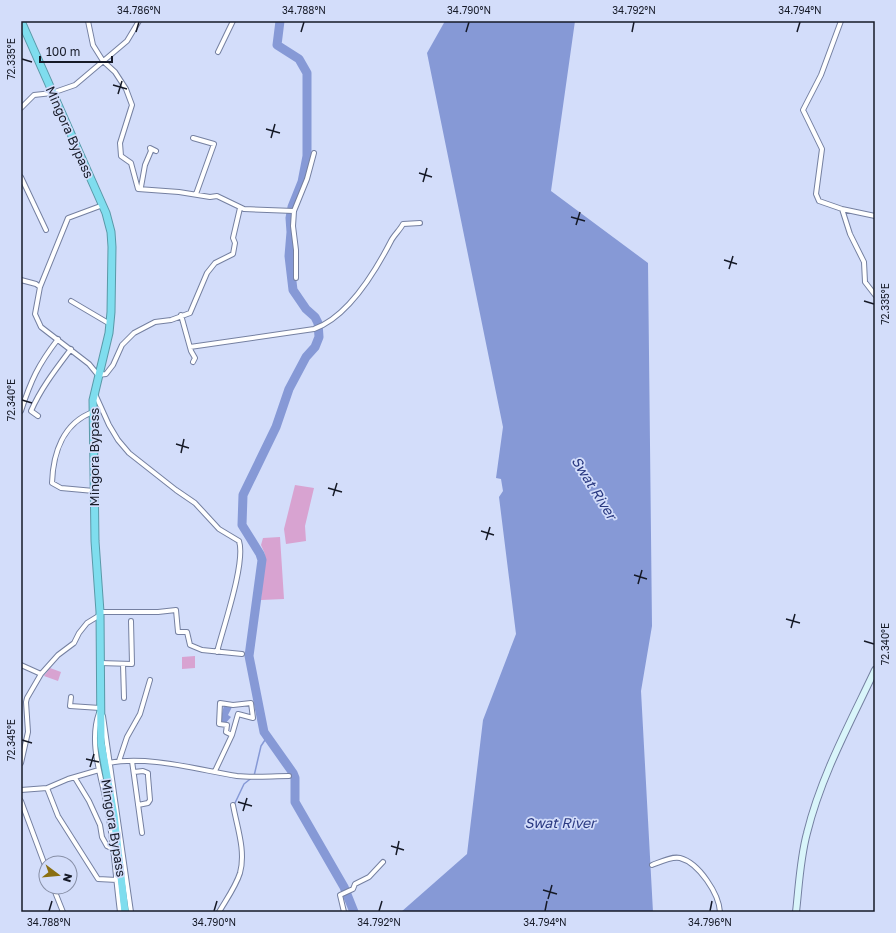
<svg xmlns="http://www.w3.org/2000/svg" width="896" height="933" font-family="'Golos Text',sans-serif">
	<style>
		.green { fill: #d8a3d1 }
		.water { fill: #8699d6 }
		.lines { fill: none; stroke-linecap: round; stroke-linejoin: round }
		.stream { stroke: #8699d6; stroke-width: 1.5 }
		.river { stroke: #8699d6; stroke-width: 9 }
		.street-casing { stroke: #7580a1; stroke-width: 6 }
		.secondary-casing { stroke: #7580a1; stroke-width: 8 }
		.highway-casing { stroke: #5a99a8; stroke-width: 9 }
		.street { stroke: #fff; stroke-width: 4 }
		.secondary { stroke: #d9f5fa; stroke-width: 6 }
		.highway { stroke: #7fddee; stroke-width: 7 }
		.ticks { fill: none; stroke: #161a27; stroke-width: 1.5 }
		.labels { text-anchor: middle; stroke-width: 3.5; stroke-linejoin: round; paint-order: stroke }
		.street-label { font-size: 13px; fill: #161a27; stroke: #d3ddfa }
		.water-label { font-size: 14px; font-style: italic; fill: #2a3981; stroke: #d3ddfa }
		.neatline { fill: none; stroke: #161a27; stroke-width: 1.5 }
		.ticks-label { font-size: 10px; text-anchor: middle; fill: #161a27 }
	</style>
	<rect width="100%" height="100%" fill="#d3ddfa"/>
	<path class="green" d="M295 485 314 488 305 526 306 541 286 544 284 529Z
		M280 537 284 599 261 600 265 554 261 545 263 538Z
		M195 656V668L182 669V657Z
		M50 668 61 672 58 681 44 676Z"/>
	<path class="water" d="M445 21H575L551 191 648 263 652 626 641 691 653 912H401L467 854 483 720 516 634 499 497 503 491 501 479 496 478 503 427 427 53Z
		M224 705 232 707 228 715 231 717 225 724 220 722Z"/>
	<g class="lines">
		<path class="stream" d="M235 803 244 784 254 776 261 746 267 737"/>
		<path class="river" d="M280 21 277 45 299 59 307 73V156L302 182 292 207 290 218 291 232 289 256 293 290 306 309 315 317 318 323 319 337 315 347 306 357 289 389 276 427 243 495 242 525 260 554 262 560 249 656 264 732 293 773 295 778V802L344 887 354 912"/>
		<defs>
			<path id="street" d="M88 21 93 45 103 61 115 72 126 89 132 105 120 143 121 156 131 163 138 189 179 192 210 197 217 196 244 209 294 211
				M841 21 821 75 803 110 822 149 816 194 819 201 842 209 875 216
				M218 52 233 21
				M21 108 34 95 52 93 75 85 127 41 139 21
				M193 138 214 144 196 194
				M21 177 46 230
				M141 187 145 165 151 151 150 148 156 151
				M842 209 850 234 864 262 865 282 875 295
				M296 278V250L293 226 294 211 307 179 314 153
				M21 280 36 284 40 287 35 314 41 327 89 364 98 375 106 374 113 365 122 345 134 333 155 322 171 320 190 313 207 273 215 263 233 254 235 243 233 238 240 208
				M40 287 68 218 103 205
				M71 301 110 324
				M181 315 191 351 195 358 193 362
				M190 347 314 329C348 317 375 272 391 241 394 235 400 230 403 224L420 223
				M95 394 109 425 118 440 129 453 176 490 195 503 219 529 239 541C246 562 223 628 217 652
				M21 411C31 380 38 365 58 339
				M93 412C63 423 53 453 52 483L61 488 94 491
				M38 416 31 411C41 388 56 369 71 349
				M100 612H158L176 610 178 632H187L190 645 202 650 242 654
				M100 663 132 664 131 621
				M123 664 124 698
				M21 665 41 674
				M71 697 70 706 100 708
				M99 713C87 746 105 785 109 818 114 849 116 881 120 912
				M103 716 131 912
				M119 761 127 737 140 714 150 680
				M132 761 142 833
				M21 763 28 732 26 702 27 698 41 674 58 655 74 643 79 633 87 623 100 615
				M109 763C147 755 199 770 237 776 253 778 272 776 289 776
				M215 771 232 735 226 732 227 725 219 724 220 703 233 705 251 703 253 718 238 714 232 735
				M134 772 143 771 148 773V776L150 800 148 803 138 805
				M75 778 89 801 100 825 102 837 107 846 113 849
				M47 788 58 816 98 879 117 880
				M21 790 47 788 68 779 99 770
				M21 801 46 868
				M652 865C660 862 672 856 680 858 699 863 719 894 720 912
				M53 887 63 912
				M219 912C226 900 236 886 240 873 246 851 237 827 233 805
				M344 912 340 895 353 889 355 884 369 877 383 862"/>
			<path id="secondary" d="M796 912C799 886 800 859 807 833 821 776 850 723 875 670"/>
			<path id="highway" d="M21 21 106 213 111 232 112 247 111 312 109 333 93 400 95 541 100 612 101 743 114 815 125 912"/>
		</defs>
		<use href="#street" class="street-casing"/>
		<use href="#secondary" class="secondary-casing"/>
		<use href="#highway" class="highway-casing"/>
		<use href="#street" class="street"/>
		<use href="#secondary" class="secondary"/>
		<use href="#highway" class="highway"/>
	</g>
	<path class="ticks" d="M136 32 139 22M301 32 304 22M466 32 469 22M632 32 634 22M797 32 800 22M22 59 32 62M113 85 127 89M118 94 122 81M266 129 280 133M271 138 275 124M419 173 432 177M423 182 427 168M571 217 585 221M576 225 580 212M724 260 737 264M729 269 733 256M864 301 874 304M22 400 32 403M176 444 189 448M181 453 184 439M328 488 342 492M333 496 337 483M481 531 494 535M486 540 490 527M634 575 647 579M638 584 642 570M786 619 800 623M791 628 795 614M864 641 874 644M22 740 32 743M86 759 99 762M90 767 94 754M238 802 252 806M243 811 247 798M391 846 404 850M396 855 399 841M543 890 557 894M548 899 552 885M49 911 52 901M214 911 217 901M379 911 382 901M545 911 547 901M710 911 712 901"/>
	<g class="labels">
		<g class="street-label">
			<text transform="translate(70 132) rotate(66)" y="5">Mingora Bypass</text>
			<text transform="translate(94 457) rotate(-90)" y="5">Mingora Bypass</text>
			<text transform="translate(114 828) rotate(81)" y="5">Mingora Bypass</text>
		</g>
		<g class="water-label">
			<text transform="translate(594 488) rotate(58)" y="5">Swat River</text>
			<text x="560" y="828">Swat River</text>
		</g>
	</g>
	<rect width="896" height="933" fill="none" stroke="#d3ddfa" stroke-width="44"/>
	<g transform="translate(58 875) rotate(106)"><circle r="19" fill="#d3ddfa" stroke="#878fa6"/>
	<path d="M0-3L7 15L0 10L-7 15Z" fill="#8a6f11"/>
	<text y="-6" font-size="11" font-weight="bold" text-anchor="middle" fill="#161a27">N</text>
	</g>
	<path d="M40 56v6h72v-6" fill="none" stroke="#161a27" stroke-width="2"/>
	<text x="46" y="56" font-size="12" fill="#161a27" stroke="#d3ddfa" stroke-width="3" paint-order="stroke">100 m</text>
	<rect x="22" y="22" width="852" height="889" class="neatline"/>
	<g class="ticks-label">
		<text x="139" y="14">34.786°N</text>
		<text x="304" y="14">34.788°N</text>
		<text x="469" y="14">34.790°N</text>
		<text x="634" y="14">34.792°N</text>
		<text x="800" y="14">34.794°N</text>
		<text transform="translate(11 59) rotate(-90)" y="4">72.335°E</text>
		<text transform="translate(885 304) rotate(-90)" y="4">72.335°E</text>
		<text transform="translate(11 400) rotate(-90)" y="4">72.340°E</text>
		<text transform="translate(885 644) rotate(-90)" y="4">72.340°E</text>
		<text transform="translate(11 740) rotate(-90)" y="4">72.345°E</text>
		<text x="49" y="926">34.788°N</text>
		<text x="214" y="926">34.790°N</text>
		<text x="379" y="926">34.792°N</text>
		<text x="545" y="926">34.794°N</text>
		<text x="710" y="926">34.796°N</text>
	</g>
</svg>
